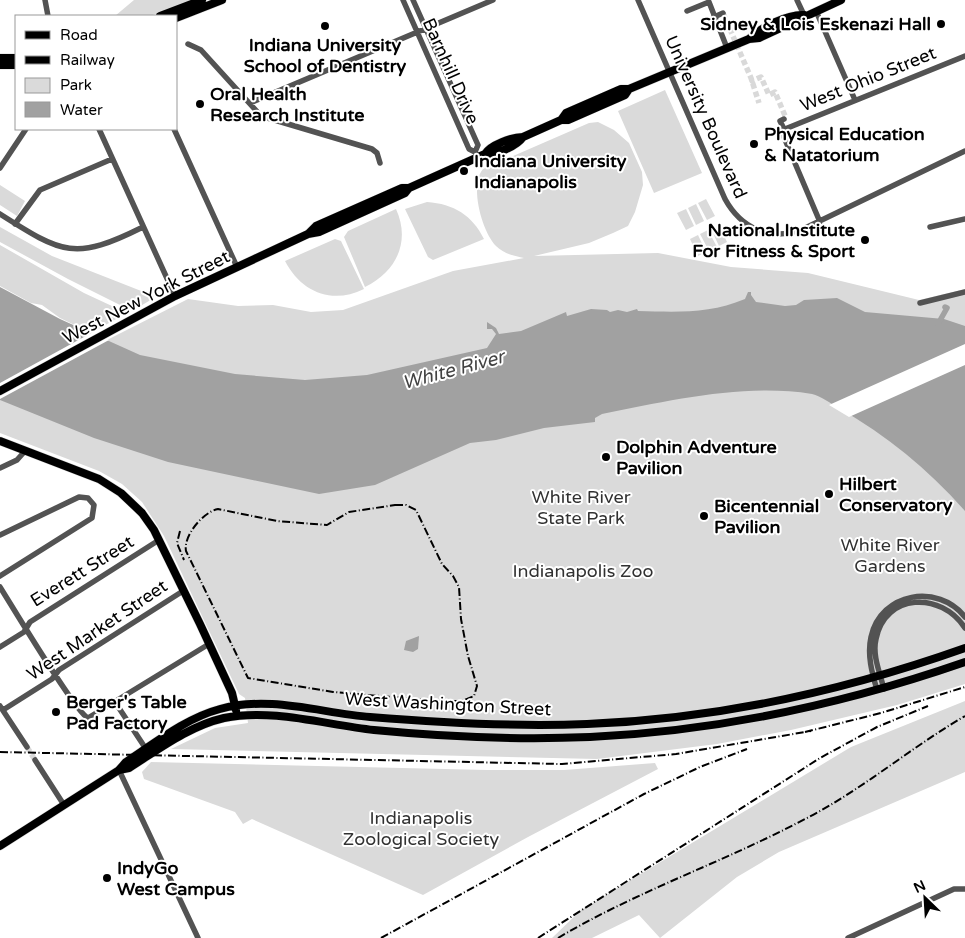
<svg xmlns="http://www.w3.org/2000/svg" width="965" height="938" font-family="'Varela Round',sans-serif">
	<style>
		.green { fill: #dadada }
		.water { fill: #a1a1a1 }
		.pier { fill: #fff }
		.lines { fill: none; stroke-linecap: round; stroke-linejoin: round }
		.canal { stroke: #a1a1a1; stroke-width: 5.5 }
		.minor-tunnel { stroke: #d9d9d9; stroke-width: 5.5; stroke-dasharray: 5.5 3; stroke-linecap: butt }
		.major-casing { stroke: #dbdbdb; stroke-width: 9 }
		.minor { stroke: #535353; stroke-width: 5.5 }
		.major { stroke: #000; stroke-width: 8 }
		.rail { stroke: #000; stroke-width: 2; stroke-dasharray: 8 2.5 1 2.5; stroke-linecap: butt }
		.minor-bridge { stroke: #535353; stroke-width: 5.5 }
		.poi-dot { fill: #000; stroke: #fff; stroke-width: 2 }
		.labels { text-anchor: middle; stroke-width: 4; stroke-linejoin: round; paint-order: stroke }
		.poi-label { font-size: 18px; font-weight: bold; fill: #000; stroke: #fff; text-anchor: start }
		.street-label { font-size: 18px; fill: #000; stroke: #fff }
		.park-label { font-size: 18px; fill: #313131; stroke: #fff }
		.water-label { font-size: 19px; font-style: italic; fill: #424242; stroke: #fff }
	</style>
	<rect width="100%" height="100%" fill="#fff"/>
	<path class="green" d="M134 0H193L150 16H115Z
		M665 90 702 173 654 193 618 111Z
		M598 122 614 130 629 143 642 172 643 185 635 212 628 226 613 233 589 243 534 256 658 253 731 267 808 273 919 300 965 289V684L897 705 791 730 717 744 597 759 171 749 215 728 248 723 245 698 239 694 164 536 142 502 122 484 99 471 0 433V400L107 340 188 299 238 306 273 305 311 312 343 310 453 271 524 258C515 256 504 254 496 246 482 232 469 185 483 169L589 123Z
		M0 185 25 201 17 216 0 205Z
		M706 199 715 216 707 220 698 203Z
		M427 202C454 204 472 215 484 239L433 260 428 257 405 209Z
		M696 204 704 221 696 225 688 208Z
		M396 209C411 242 396 272 365 287L344 237 348 231Z
		M686 209 694 226 686 230 677 213Z
		M719 225 727 242 719 246 711 229Z
		M0 227 52 256 154 296V298L132 311 68 279 0 242Z
		M708 230 717 247 709 251 700 234Z
		M698 235 706 252 698 256 690 239Z
		M335 239 341 241 364 289C332 305 301 292 285 261Z
		M0 245 84 293 127 313 91 333 60 318 42 305 31 303 0 286Z
		M965 701V772L779 852 737 877 660 938 639 915 592 938H552L581 910 851 747Z
		M151 762 487 770H564L655 763 658 769 528 837 423 895 252 819 243 824 235 812 144 779 142 772Z"/>
	<path class="water" d="M0 287 60 319 140 355 235 374 305 380 367 375 487 348 496 334 492 329H487V322L496 328 499 334 521 331 566 312 567 316 591 309 607 310 610 312 618 310 627 312 637 309 638 311C677 312 709 314 745 299L748 292H751V295L756 302 785 306 796 305 804 300 837 298 865 312 944 319 965 326V511C928 469 887 436 839 408 831 404 821 396 812 394 743 383 669 401 602 414L595 418V422L544 428 496 440 470 443 375 485 319 494 168 462 94 438 0 400Z
		M419 636 418 649 413 652 404 650 406 641Z"/>
	<path class="pier" d="M93 332 109 340 0 399V383Z
		M965 344V365L849 417 829 405Z"/>
	<g class="lines">
		<path class="canal" d="M938 324 947 308 945 307"/>
		<path class="minor-tunnel" d="M723 13 751 78 759 103
			M751 78 752 81 761 77 769 95 775 92 786 118 784 119
			M27 747 35 760"/>
		<defs>
			<path id="major" d="M160 16 202 0
				M176 18 222 0
				M749 39C761 27 788 14 804 15
				M0 58H16
				M0 65H16
				M561 120 566 113 621 89H629L749 39 759 38 841 0
				M485 154C490 145 512 137 523 137L561 120H568L625 95 629 89
				M308 234 316 226 402 188H409L485 154C496 155 517 146 523 137
				M0 391 175 296 308 234 319 232 405 193 409 188
				M0 441 99 479 121 493 142 513 154 530 200 624 232 693 236 710
				M119 770 126 762C155 743 186 718 220 709 269 695 321 713 370 717 443 723 515 727 587 724 716 719 844 691 965 648
				M0 846 119 770 129 768C159 749 189 726 224 718 273 708 326 725 374 730 446 737 518 740 590 737 718 731 844 704 965 662"/>
		</defs>
		<use href="#major" class="major-casing"/>
		<path class="minor" d="M45 0 48 16
			M403 0 469 149 475 152 478 157
			M413 0 478 145 475 152
			M638 0 725 199C741 228 769 241 801 230L965 151
			M797 0 804 15
			M687 11 709 2 727 48
			M816 11 855 100
			M188 44 201 50 261 116 372 149 377 153 380 163
			M250 103 493 0
			M99 129 175 296
			M174 129 237 267
			M0 168 26 129
			M0 214C63 254 75 261 143 227
			M820 222 783 135 785 129 965 56
			M15 224 40 190 112 159
			M930 227 965 219
			M920 303 965 292
			M0 468 17 460 25 451
			M0 535 79 497 88 498 94 505 92 518 0 576
			M0 587C12 606 76 713 88 718L209 644
			M0 647 24 632 30 622 159 540
			M884 689C880 673 872 655 876 639 885 593 941 591 965 628
			M877 690C872 673 867 655 871 637 881 592 938 583 965 617
			M115 702 146 749
			M0 706 27 747
			M3 710 52 679 59 670 183 591
			M35 760 64 805
			M119 770 198 938
			M848 938 954 889H965"/>
		<use href="#major" class="major"/>
		<path class="rail" d="M395 505H406L416 510 442 564 453 576 459 587 461 619 468 656 477 686 474 696 462 701H438L333 692 248 678 186 551C183 536 203 512 218 509L277 521 327 525 349 512Z
			M180 531 177 543 184 560
			M805 732 881 713 965 687
			M0 752 562 764 676 754 811 731
			M381 938 644 794 700 767 747 749
			M538 938 820 758 877 727 928 706
			M558 938C637 891 724 862 805 819 862 790 910 748 965 716"/>
		<path class="minor-bridge" d="M714 17 723 13
			M784 119 780 121 788 137 791 139"/>
	</g>
	<g class="poi-dot">
		<circle cx="941" cy="24" r="5"/>
		<circle cx="325" cy="26" r="5"/>
		<circle cx="200" cy="104" r="5"/>
		<circle cx="754" cy="144" r="5"/>
		<circle cx="464" cy="171" r="5"/>
		<circle cx="865" cy="240" r="5"/>
		<circle cx="606" cy="457" r="5"/>
		<circle cx="829" cy="494" r="5"/>
		<circle cx="704" cy="516" r="5"/>
		<circle cx="56" cy="712" r="5"/>
		<circle cx="107" cy="878" r="5"/>
	</g>
	<g class="labels">
		<g class="poi-label">
			<text x="931" y="30" text-anchor="end">Sidney &amp; Lois Eskenazi Hall</text>
			<text x="325" y="51" text-anchor="middle">Indiana University<tspan x="325" dy="21">School of Dentistry</tspan></text>
			<text x="210" y="100">Oral Health<tspan x="210" dy="21">Research Institute</tspan></text>
			<text x="764" y="140">Physical Education<tspan x="764" dy="21">&amp; Natatorium</tspan></text>
			<text x="474" y="167">Indiana University<tspan x="474" dy="21">Indianapolis</tspan></text>
			<text x="855" y="236" text-anchor="end">National Institute<tspan x="855" dy="21">For Fitness &amp; Sport</tspan></text>
			<text x="616" y="453">Dolphin Adventure<tspan x="616" dy="21">Pavilion</tspan></text>
			<text x="839" y="490">Hilbert<tspan x="839" dy="21">Conservatory</tspan></text>
			<text x="714" y="512">Bicentennial<tspan x="714" dy="21">Pavilion</tspan></text>
			<text x="66" y="708">Berger's Table<tspan x="66" dy="21">Pad Factory</tspan></text>
			<text x="117" y="874">IndyGo<tspan x="117" dy="21">West Campus</tspan></text>
		</g>
		<g class="street-label">
			<text transform="translate(451 71) rotate(66)" y="6">Barnhill Drive</text>
			<text transform="translate(868 79) rotate(-22)" y="6">West Ohio Street</text>
			<text transform="translate(706 117) rotate(66)" y="6">University Boulevard</text>
			<text transform="translate(146 297) rotate(-27)" y="6">West New York Street</text>
			<text transform="translate(82 571) rotate(-32)" y="6">Everett Street</text>
			<text transform="translate(97 630) rotate(-34)" y="6">West Market Street</text>
			<text transform="translate(448 704) rotate(3)" y="6">West Washington Street</text>
		</g>
		<g class="park-label">
			<text x="581" y="503">White River<tspan x="581" dy="21">State Park</tspan></text>
			<text x="890" y="551">White River<tspan x="890" dy="21">Gardens</tspan></text>
			<text x="583" y="577">Indianapolis Zoo</text>
			<text x="421" y="824">Indianapolis<tspan x="421" dy="21">Zoological Society</tspan></text>
		</g>
		<g class="water-label">
			<text transform="translate(453 369) rotate(-15)" y="7">White River</text>
		</g>
	</g>
	<rect x="15" y="15" width="162" height="115" fill="#ffffff" stroke="#999999"/>
	<rect x="25" y="31" width="25" height="8" fill="#000000" stroke="#999999"/>
	<text x="60" y="40" font-size="15" fill="#000000">Road</text>
	<rect x="25" y="56" width="25" height="8" fill="#000000" stroke="#999999"/>
	<text x="60" y="65" font-size="15" fill="#000000">Railway</text>
	<rect x="25" y="78" width="25" height="15" fill="#dadada" stroke="#999999"/>
	<text x="60" y="90" font-size="15" fill="#000000">Park</text>
	<rect x="25" y="102" width="25" height="15" fill="#a1a1a1" stroke="#999999"/>
	<text x="60" y="115" font-size="15" fill="#000000">Water</text>
	<g transform="translate(925 898) rotate(335)" stroke="#ffffff" stroke-width="4" paint-order="stroke">
	<path d="M0-4L9 19L0 12L-9 19Z" fill="#000000"/>
	<text y="-8" font-size="14" font-weight="bold" text-anchor="middle" fill="#000000">N</text>
	</g>
</svg>
